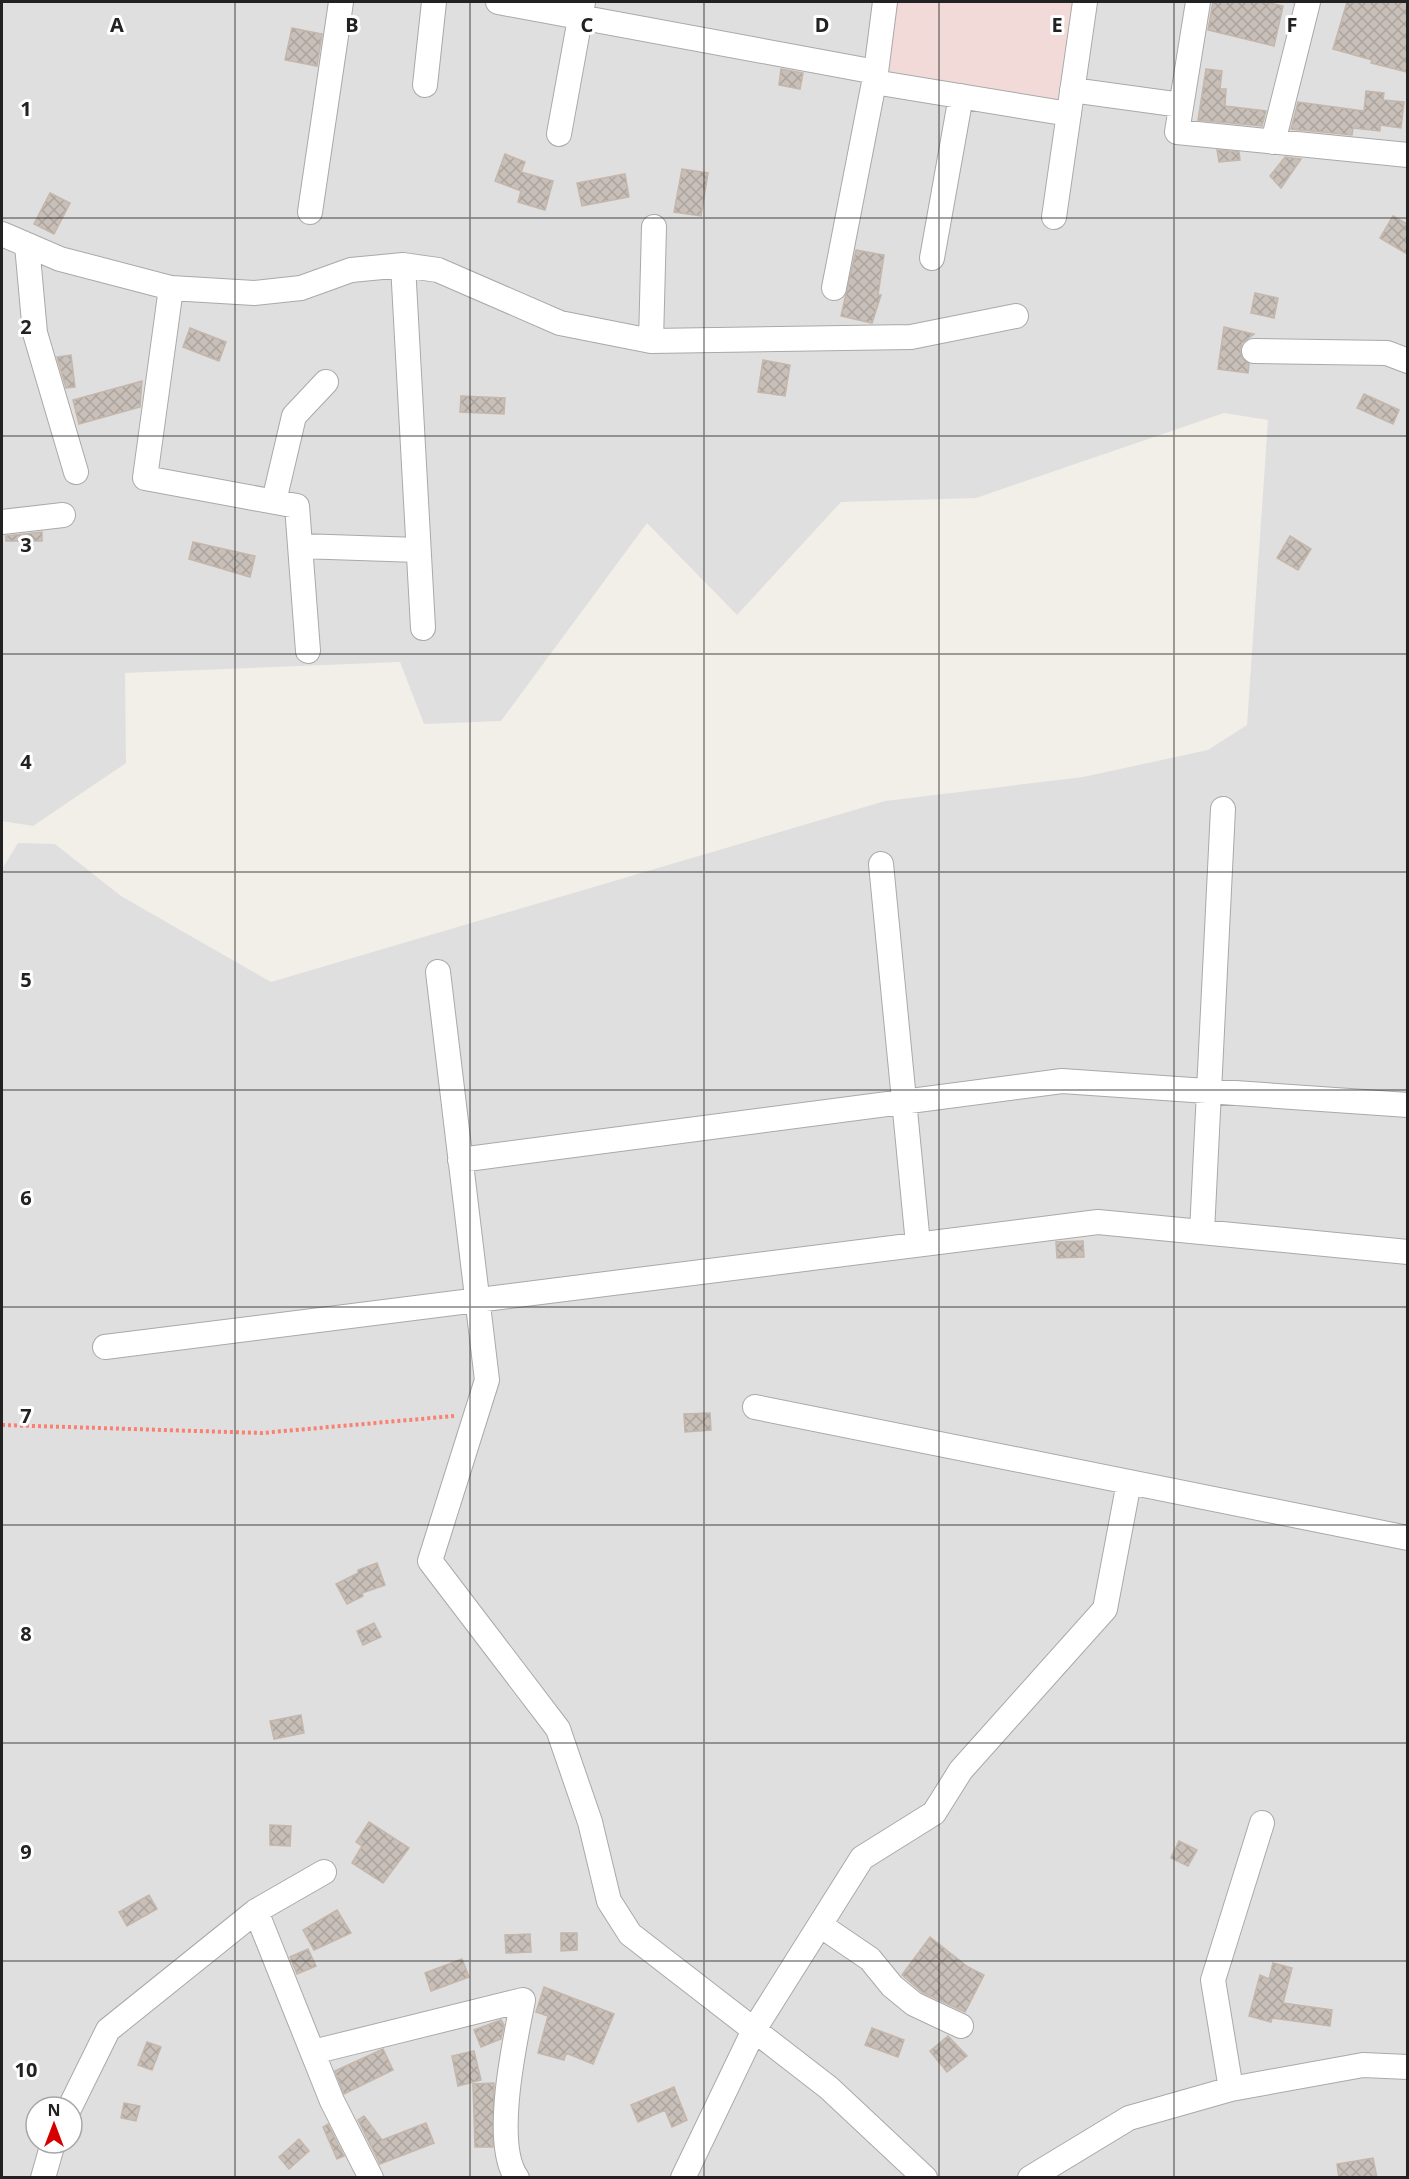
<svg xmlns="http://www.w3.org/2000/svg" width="1409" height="2179" font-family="'Noto Sans',sans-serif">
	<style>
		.residential { fill: #e0dfdf; fill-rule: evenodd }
		.commercial { fill: #f2dad9 }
		.building { fill: url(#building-cross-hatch); stroke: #c4b6ab; stroke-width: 1.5 }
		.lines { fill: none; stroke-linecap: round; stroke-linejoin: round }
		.minor-casing { stroke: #a9a9a9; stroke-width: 26 }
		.path { stroke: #fa8072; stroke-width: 4; stroke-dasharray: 3 3; stroke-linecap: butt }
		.minor { stroke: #fff; stroke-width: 24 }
		.grid { fill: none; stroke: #222; stroke-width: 1.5; stroke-opacity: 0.55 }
		.grid-label { font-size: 20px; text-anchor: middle; font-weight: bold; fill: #222; stroke: #fff; stroke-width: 6; stroke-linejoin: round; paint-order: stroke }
	</style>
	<defs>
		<pattern id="building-cross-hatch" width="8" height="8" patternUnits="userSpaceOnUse" patternTransform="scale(1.5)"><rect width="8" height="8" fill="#c7bfb8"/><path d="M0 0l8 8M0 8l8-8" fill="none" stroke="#aba49e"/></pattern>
	</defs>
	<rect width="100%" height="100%" fill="#f2efe9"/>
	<path class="residential" d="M2 2H1407V2177H2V869L18 843 55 844 121 896 271 982 885 801 1083 777 1208 750 1247 725 1268 420 1224 413 976 498 841 502 737 615 647 523 501 721 424 724 400 662 125 673 126 763 33 826 2 821ZM36 2107H72V2143H36Z"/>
	<path class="commercial" d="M894 2H1076L1060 108 885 79Z"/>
	<path class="building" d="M1213 2H1265L1283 6 1274 46 1208 30Z
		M1347 2H1407V72L1371 63 1372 60 1333 49Z
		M292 28 322 34 317 66 285 60Z
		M781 69 803 73 800 89 779 85Z
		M1206 69 1222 71 1220 89H1226L1225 106 1266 111 1262 126 1198 120Z
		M1366 91 1384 93 1383 100 1404 102 1401 128 1380 125V131L1353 128 1352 135 1291 129 1298 102 1364 111Z
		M1217 150 1239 152 1240 160 1219 162Z
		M505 154 525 162 521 172 553 181 545 210 518 202 521 191 495 181Z
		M1285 157 1301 159 1281 188 1270 176Z
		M682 169 708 173 701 216 674 212Z
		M625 174 629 197 582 206 577 183Z
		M50 193 70 203 54 234 34 224Z
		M1393 216 1407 224V254L1380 238Z
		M856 250 884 255 878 295H881L872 323 841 316Z
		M1255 293 1278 298 1274 318 1251 313Z
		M1224 327 1254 334 1242 343 1240 350 1242 358 1249 364 1248 373 1218 369Z
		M190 328 226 342 219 361 183 347Z
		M71 355 75 387 66 388 57 357Z
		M763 360 790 365 785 396 758 392Z
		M142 381 140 407 79 424 73 400Z
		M1364 394 1399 410 1393 424 1357 408Z
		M461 396 505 398 504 414 460 412Z
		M42 532V541H6V536Z
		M1290 536 1311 549 1298 570 1277 558Z
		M193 542 255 556 250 577 189 559Z
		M1083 1241 1084 1257 1057 1258 1056 1242Z
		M710 1413 711 1430 685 1432 684 1414Z
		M377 1563 385 1585 362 1593 363 1596 347 1604 336 1584 358 1573V1570Z
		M374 1623 381 1637 363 1645 357 1631Z
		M301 1715 304 1733 274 1739 270 1721Z
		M369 1822 409 1848 383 1883 352 1863 362 1846 356 1842Z
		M270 1825 291 1826 290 1846 270 1845Z
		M1179 1841 1197 1850 1188 1866 1171 1858Z
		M149 1895 157 1909 127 1926 119 1912Z
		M337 1910 351 1933 314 1950 303 1930Z
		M561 1933H577V1950L561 1951Z
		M530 1934 531 1952 506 1953 505 1935Z
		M930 1937 968 1967 984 1975 965 2012 922 1992 902 1975Z
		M308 1949 316 1966 297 1974 290 1957Z
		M462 1959 469 1977 431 1991 425 1973Z
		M1273 1963 1292 1968 1283 2003 1332 2010 1330 2026 1272 2018 1271 2022 1249 2016 1260 1975 1269 1979Z
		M544 1987 614 2014 593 2064 566 2053 564 2060 538 2053 548 2016 536 2012Z
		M501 2020 504 2025 501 2039 481 2047 474 2030Z
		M872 2028 904 2040 898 2057 865 2045Z
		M948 2036 967 2056 947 2072 930 2051Z
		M147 2042 161 2047 152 2070 138 2065Z
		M383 2049 393 2070 344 2094 335 2071Z
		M474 2051 481 2080 458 2086 452 2056Z
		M494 2083 493 2147H475L473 2084Z
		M674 2087 687 2120 672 2127 665 2110 638 2122 631 2105Z
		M124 2103 140 2106 136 2121 121 2118Z
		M364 2116 382 2140 426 2123 434 2143 380 2164 358 2120Z
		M328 2124 344 2156 337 2159 323 2127Z
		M299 2139 309 2151 289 2169 279 2157Z
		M1373 2158 1377 2178H1339L1337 2164Z"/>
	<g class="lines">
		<defs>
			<path id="minor" d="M498 2 876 72
				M1198 2 1177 132 1408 155
				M874 82 1069 114
				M425 85 434 2
				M1072 90 1181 105
				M559 134 583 2
				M1273 142 1308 2
				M310 212 341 2
				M1054 217 1085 2
				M2 234 60 259 171 288 254 293 301 288 351 270 403 265 438 270 560 323 651 341 911 337 1016 316
				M27 245 35 333 76 472
				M932 258 961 96
				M403 265 423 628
				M171 288 145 478 297 506 308 651
				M834 288 876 72 885 2
				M651 341 654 227
				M1254 351 1387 353 1408 361
				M274 501 294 416 326 382
				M2 522 63 515
				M300 546 418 550
				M881 864 918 1244
				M438 972 487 1380 430 1561 558 1729 590 1822 609 1901 630 1934 829 2088 925 2178
				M460 1160 1062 1081 1408 1105
				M1202 1232 1223 809
				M105 1347 1098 1222 1408 1252
				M755 1407 1408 1538
				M256 1911 332 2101 371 2178
				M820 1925 870 1959 892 1986 914 2004 961 2026
				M313 2052 523 2000C515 2041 492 2144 517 2178
				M1231 2089 1213 1980 1262 1823
				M70 2107 108 2030 256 1911 324 1872
				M43 2178 53 2143
				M683 2178 755 2028 862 1858 934 1813 961 1770 1105 1609 1129 1482
				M1030 2178 1129 2118 1231 2089 1363 2065 1408 2067"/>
		</defs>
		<use href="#minor" class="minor-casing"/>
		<path class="path" d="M2 1425 262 1433 454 1416"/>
		<use href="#minor" class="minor"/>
	</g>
	<path class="grid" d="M235 2V2178M470 2V2178M704 2V2178M939 2V2178M1174 2V2178M2 218H1408M2 436H1408M2 654H1408M2 872H1408M2 1090H1408M2 1307H1408M2 1525H1408M2 1743H1408M2 1961H1408"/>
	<g class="grid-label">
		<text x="117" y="32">A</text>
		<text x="352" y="32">B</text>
		<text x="587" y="32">C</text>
		<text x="822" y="32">D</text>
		<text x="1057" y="32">E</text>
		<text x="1292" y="32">F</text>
		<text x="26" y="116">1</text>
		<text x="26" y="334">2</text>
		<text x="26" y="552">3</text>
		<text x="26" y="769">4</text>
		<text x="26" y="987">5</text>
		<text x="26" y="1205">6</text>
		<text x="26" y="1423">7</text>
		<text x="26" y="1641">8</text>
		<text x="26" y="1859">9</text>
		<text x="26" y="2077">10</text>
	</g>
	<rect width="1409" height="2179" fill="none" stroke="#222222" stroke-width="6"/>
	<g transform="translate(54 2125)"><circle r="28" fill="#ffffff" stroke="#a7a7a7" stroke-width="1.5"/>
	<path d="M0-4.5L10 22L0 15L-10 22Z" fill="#d40000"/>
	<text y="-9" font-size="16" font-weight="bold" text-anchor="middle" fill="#222222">N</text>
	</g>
</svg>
